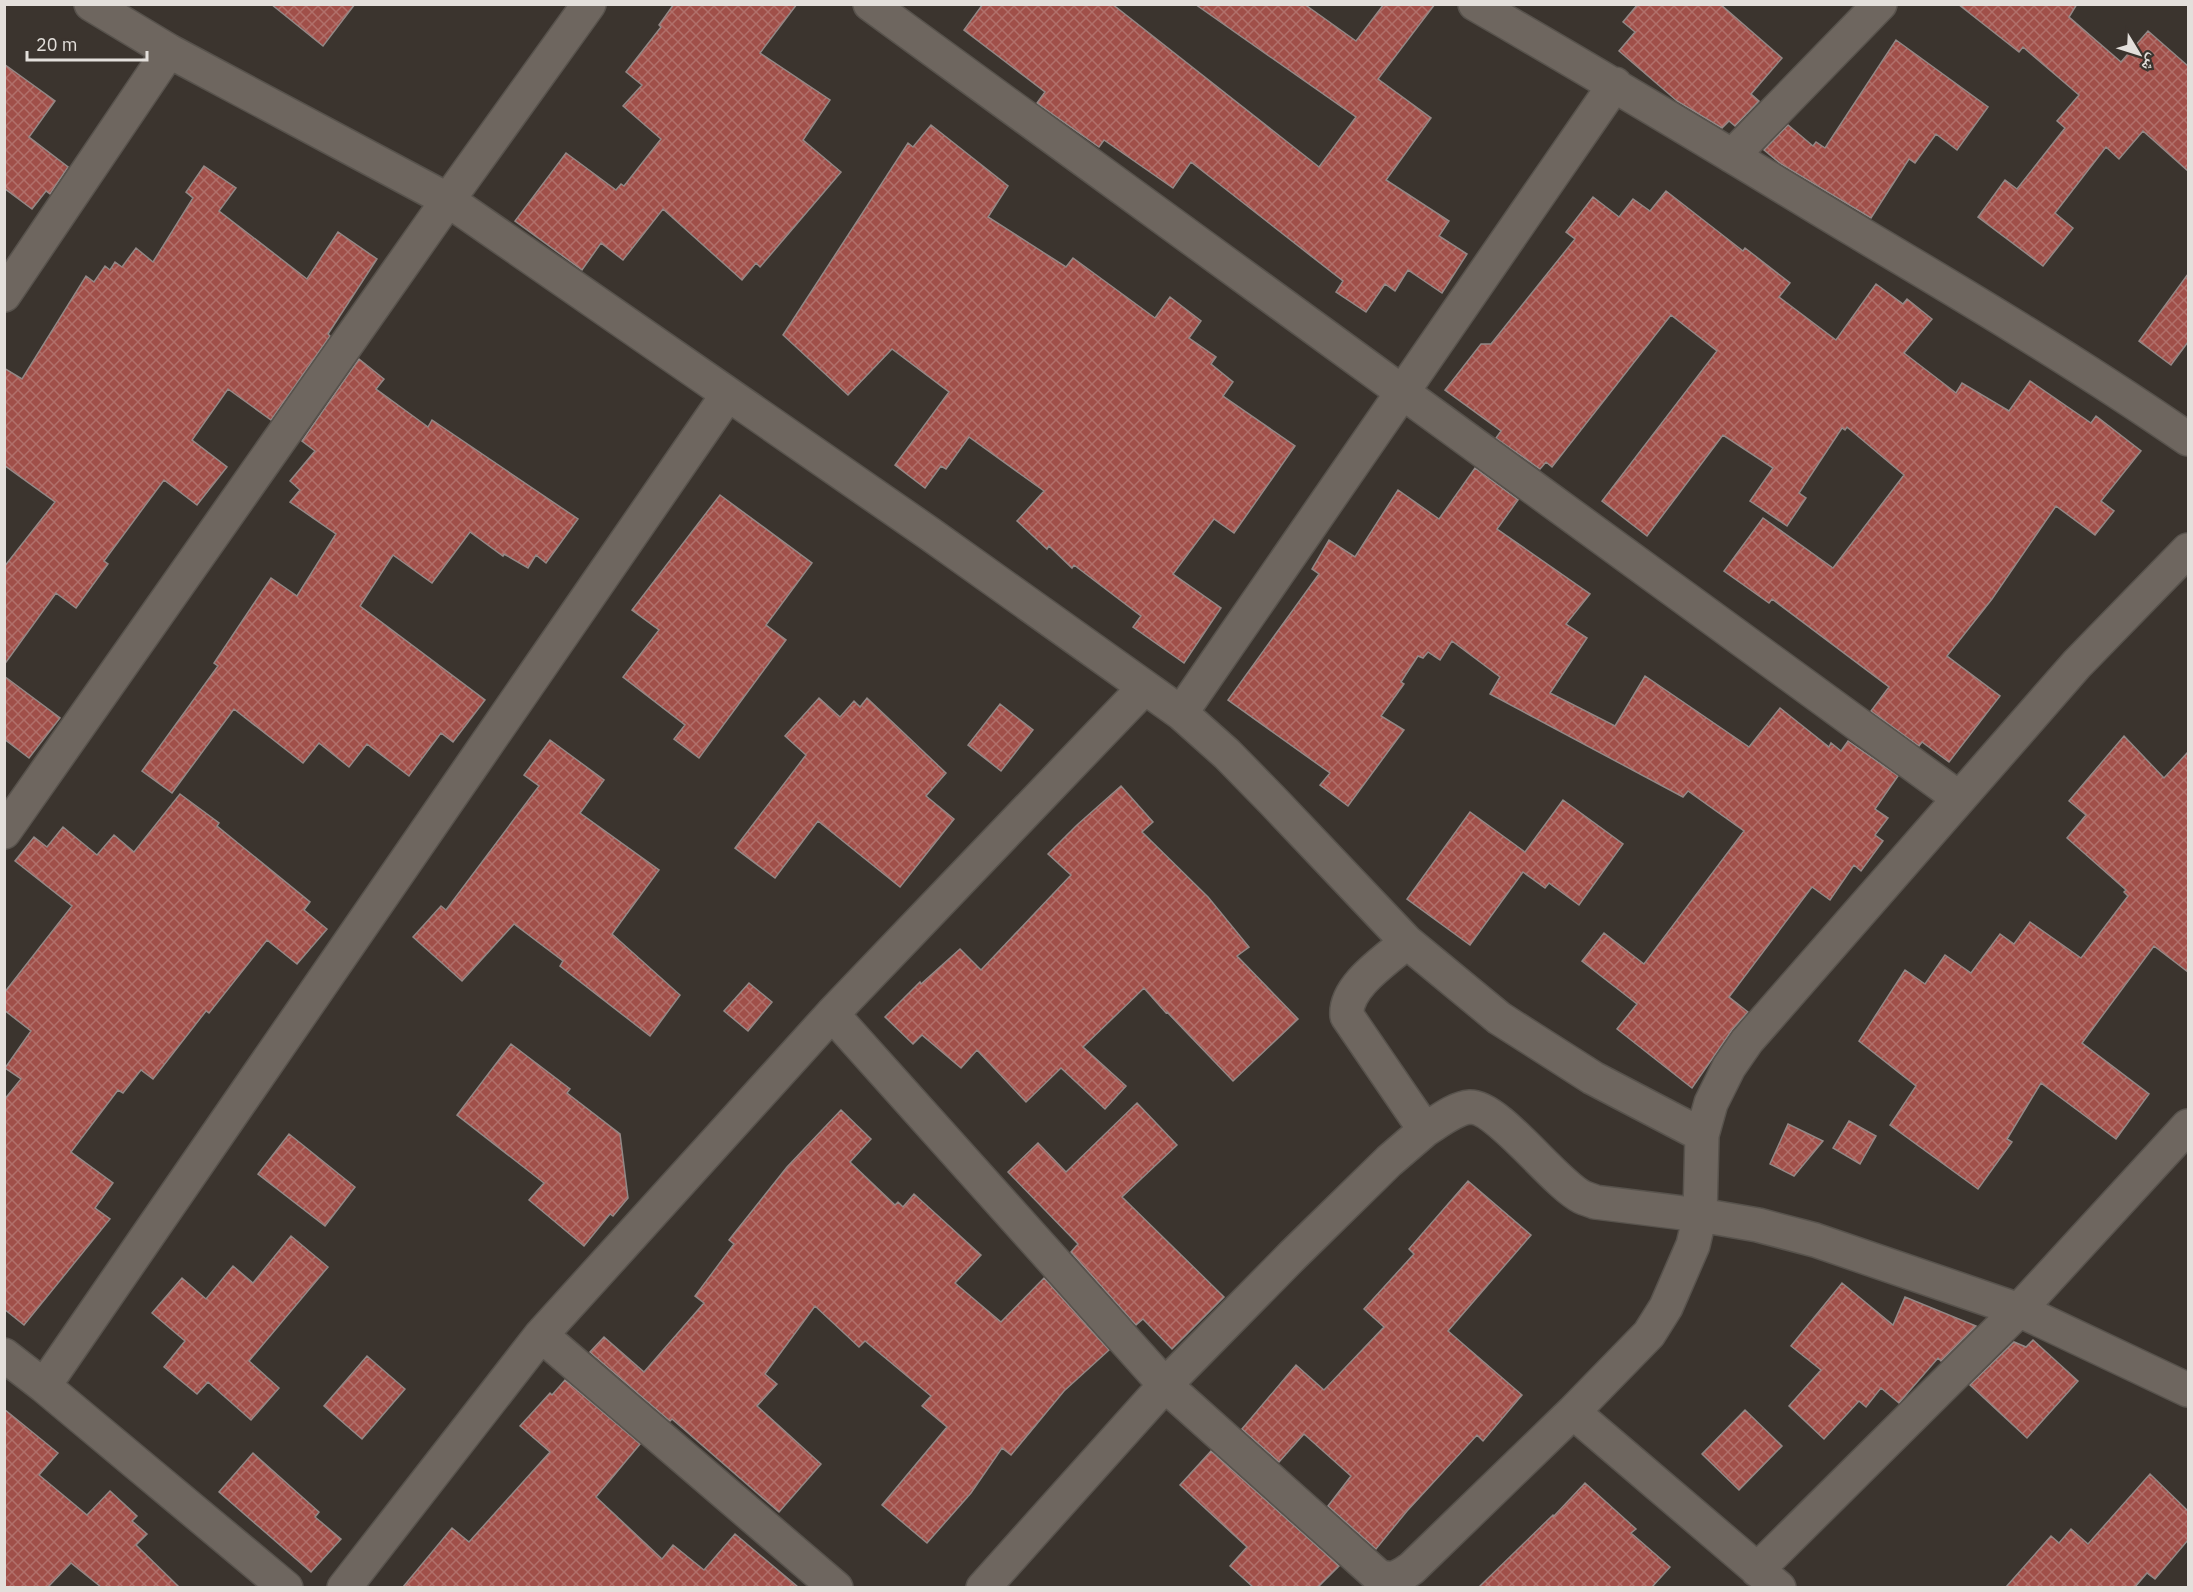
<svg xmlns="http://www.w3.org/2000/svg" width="2193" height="1592" font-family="'IBM Plex Sans','Noto Naskh Arabic',sans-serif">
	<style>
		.building { fill: url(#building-cross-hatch); stroke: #938886; stroke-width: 1.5 }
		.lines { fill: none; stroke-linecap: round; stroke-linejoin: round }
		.minor-casing { stroke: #58534d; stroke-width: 36 }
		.minor { stroke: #6e665f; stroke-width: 33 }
	</style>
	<defs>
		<pattern id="building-cross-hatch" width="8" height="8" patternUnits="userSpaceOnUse" patternTransform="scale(1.5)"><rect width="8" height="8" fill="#a04f49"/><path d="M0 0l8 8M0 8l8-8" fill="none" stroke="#b1706b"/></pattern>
	</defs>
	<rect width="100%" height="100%" fill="#3b342e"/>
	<path class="building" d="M271 4H355L323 46Z
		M674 4H797L760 53 830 100 803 140 841 172 760 267 756 263 742 280 663 209 623 260 601 243 582 270 515 221 566 153 616 190 621 184 624 186 661 139 623 106 642 85 626 72 661 27 659 25Z
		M983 4H1112L1319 167 1356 117 1195 4H1304L1356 41 1384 4H1435L1378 79 1431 118 1386 180 1449 221 1439 236 1467 254 1442 293 1408 270 1395 291 1385 284 1366 312 1336 292 1343 281 1191 162 1173 188 1104 140 1099 147 1037 103 1045 92 964 30Z
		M1638 4H1720L1782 58 1751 94 1759 101 1735 126 1729 121 1722 128 1677 101 1619 51 1635 32 1623 22Z
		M1958 4H2077L2069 17 2121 62 2148 31 2188 66V171L2143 131 2119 159 2106 147 2055 213 2073 228 2043 266 1978 217 2005 180 2017 189 2065 128 2057 121 2079 95 2023 47 2019 52Z
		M1896 40 1988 107 1957 150 1936 134 1915 163 1909 159 1871 218 1781 164 1764 150 1788 125 1813 146 1816 142 1825 148Z
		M4 64 55 101 29 137 68 167 50 194 46 191 32 209 4 188Z
		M931 125 1008 186 988 217 1066 267 1073 258 1155 318 1170 297 1201 321 1189 338 1216 357 1211 364 1233 382 1223 396 1295 446 1234 533 1214 519 1173 574 1221 608 1184 663 1133 627 1141 616 1074 565 1072 568 1049 546 1047 549 1017 521 1044 491 969 437 946 469 941 466 925 488 895 465 949 392 892 349 848 395 783 335 908 143 913 147Z
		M204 166 236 188 219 211 307 279 338 232 377 259 328 334 330 336 271 420 228 389 192 440 227 467 197 505 164 480 104 561 108 564 76 608 56 593 4 665V567L55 502 4 465V368L22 379 86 276 94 282 105 266 110 270 115 262 122 267 136 248 153 262 193 198 186 192Z
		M1666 191 1743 251 1745 248 1790 283 1779 297 1836 340 1876 284 1903 304 1907 299 1932 319 1904 353 1956 393 1962 383 2009 411 2030 381 2091 423 2096 416 2141 451 2101 501 2114 511 2095 535 2056 506 1992 599 1947 656 2000 696 1949 762 1922 742 1919 746 1871 711 1889 687 1772 599 1769 603 1724 571 1763 518 1833 568 1904 475 1847 427 1845 430 1842 428 1799 493 1806 498 1787 526 1750 501 1773 468 1723 435 1647 536 1602 501 1717 351 1671 315 1552 467 1546 462 1540 469 1496 438 1501 431 1445 390 1481 344H1491L1575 239 1566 232 1593 197 1619 217 1633 199 1650 211Z
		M2188 274V342L2171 365 2139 341Z
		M359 359 384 379 376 389 428 427 432 420 578 519 546 563 536 555 528 568 504 554 503 556 470 532 432 583 393 555 360 606 485 700 453 742 441 733 409 776 367 744 349 767 319 743 303 763 234 709 172 793 142 771 218 666 214 663 271 578 297 596 336 534 290 502 300 490 290 481 315 451 302 441Z
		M1475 468 1518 500 1497 529 1590 594 1566 624 1587 638 1550 693 1615 726 1645 676 1749 747 1780 708 1829 747 1831 743 1841 751 1848 741 1898 776 1875 809 1888 818 1875 835 1883 841 1861 871 1854 865 1830 900 1812 887 1729 997 1748 1012 1732 1030 1692 1088 1617 1029 1637 1004 1582 961 1604 933 1644 964 1744 831 1688 791 1683 797 1490 694 1500 677 1452 641 1440 660 1428 652 1423 658 1418 656 1401 682 1404 684 1381 716 1404 730 1348 806 1320 785 1330 773 1228 700 1319 574 1312 569 1329 540 1355 557 1398 490 1439 519Z
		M720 495 812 563 766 625 786 640 699 758 674 739 685 725 623 677 659 630 632 610Z
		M4 676 60 718 29 758 4 739Z
		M819 698 840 717 854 701 860 707 867 698 946 773 926 796 954 819 900 887 818 821 775 878 735 848 806 755 785 736Z
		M1000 704 1033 730 1001 771 968 745Z
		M2124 736 2164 778 2188 752V972L2154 946 2082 1043 2149 1094 2116 1139 2041 1083 2007 1139 2012 1142 1978 1189 1890 1125 1916 1086 1859 1041 1905 970 1925 984 1945 955 1971 973 2000 934 2014 944 2030 922 2081 958 2128 896 2124 892 2126 890 2067 838 2086 815 2069 801Z
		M550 740 604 780 580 813 659 870 612 934 680 995 650 1036 560 966 563 961 514 924 462 981 413 937 441 906 446 910 539 786 524 775Z
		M1121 786 1153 822 1142 832 1208 897 1249 947 1237 956 1298 1019 1233 1081 1167 1012 1166 1013 1144 988 1083 1047 1126 1086 1105 1109 1061 1068 1026 1102 977 1050 961 1068 922 1035 913 1044 885 1017 920 982 921 984 960 949 981 970 1071 875 1048 854 1077 825Z
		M180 794 219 823 217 826 310 902 304 910 327 929 297 964 267 940 209 1013 206 1011 153 1079 141 1070 123 1093 118 1090 71 1152 113 1183 95 1208 110 1219 24 1325 4 1309V1100L21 1079 5 1068 31 1031 4 1010V993L72 906 15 861 34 837 47 847 63 827 97 855 114 835 134 852Z
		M1563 800 1623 844 1579 905 1549 883 1545 888 1523 872 1470 945 1407 899 1470 812 1525 852Z
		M749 983 772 1002 748 1031 724 1011Z
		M511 1044 570 1089 567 1093 620 1134 628 1198 613 1216 610 1214 584 1246 529 1200 544 1183 457 1115Z
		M1137 1103 1177 1145 1122 1197 1224 1297 1172 1349 1143 1319 1136 1325 1071 1252 1078 1244 1008 1172 1038 1143 1066 1172Z
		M841 1110 871 1139 850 1162 895 1205 898 1202 903 1207 914 1194 981 1255 955 1283 1001 1322 1044 1278 1109 1350 1064 1391 1011 1455 1002 1448 971 1493 927 1543 882 1505 947 1427 922 1406 931 1396 865 1341 859 1347 815 1306 765 1374 777 1384 757 1406 821 1464 779 1512 672 1419 670 1421 590 1352 604 1337 644 1372 704 1303 695 1296 734 1244 729 1240 787 1167Z
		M1849 1121 1876 1136 1860 1164 1833 1148Z
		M1788 1124 1823 1141 1794 1176 1770 1164Z
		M289 1134 355 1187 325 1226 258 1174Z
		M1468 1181 1531 1235 1448 1331 1522 1395 1483 1441 1477 1435 1407 1511 1376 1549 1328 1506 1351 1476 1304 1434 1279 1462 1242 1429 1296 1365 1324 1390 1384 1327 1364 1309 1414 1254 1409 1249Z
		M291 1236 328 1267 249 1361 279 1388 251 1420 208 1382 197 1394 164 1367 185 1341 152 1313 182 1278 206 1299 233 1266 253 1283Z
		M1842 1283 1893 1325 1905 1297 1976 1326 1941 1361 1938 1358 1899 1403 1881 1388 1866 1407 1859 1401 1824 1439 1789 1406 1821 1370 1791 1346Z
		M2033 1340 2078 1381 2027 1438 1970 1385 2014 1342 2026 1347Z
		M367 1356 405 1389 362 1439 324 1406Z
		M565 1380 640 1444 596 1497 662 1559 673 1545 704 1570 735 1534 798 1587H403L452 1528 469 1542 550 1452 520 1426 550 1393 552 1395Z
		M4 1409 58 1453 39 1475 87 1515 110 1491 137 1516 132 1521 147 1534 136 1545 179 1587H101L71 1563 48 1587H4Z
		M1745 1410 1782 1446 1739 1490 1702 1454Z
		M1211 1451 1339 1566 1318 1587H1253L1230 1566 1247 1547 1180 1485Z
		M253 1453 319 1512 315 1517 341 1539 311 1572 219 1492Z
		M2150 1474 2188 1511V1540L2155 1579 2147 1573 2135 1587H2006L2051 1536 2059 1543 2071 1529 2088 1544Z
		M1585 1483 1636 1529 1631 1533 1670 1567 1652 1587H1479L1553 1515 1554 1516Z"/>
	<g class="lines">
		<defs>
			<path id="minor" d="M91 4 169 51 448 200 930 534 1181 713 1227 754 1273 801 1407 942 1499 1018 1593 1078 1702 1135
				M870 4 1959 798
				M1475 4C1600 76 1723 150 1846 225 1962 294 2078 363 2188 439
				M1732 156 1880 4
				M4 295 169 51
				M1181 713 1615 84
				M4 832 448 200 589 4
				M832 1014 1165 1385 1377 1575C1391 1582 1400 1577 1412 1568L1573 1412 1649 1334 1666 1307 1693 1245 1700 1215 1702 1135 1711 1103 1729 1067 1747 1041 2077 664 2188 550
				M1425 1130C1438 1122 1455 1108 1470 1107 1498 1106 1553 1182 1582 1197 1586 1199 1591 1200 1595 1202L1700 1215 1758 1225 1815 1240 2019 1310 2188 1390
				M541 1335 836 1588
				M4 1355 44 1386 286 1588
				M44 1386 728 394
				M1573 1412 1779 1588
				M1757 1570 2019 1310 2188 1126
				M344 1588 541 1335 832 1014 1144 688
				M983 1588 1165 1385 1293 1255 1389 1161 1425 1130 1347 1016C1344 987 1386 960 1407 942"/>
		</defs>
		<use href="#minor" class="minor-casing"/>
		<use href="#minor" class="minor"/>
	</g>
	<rect width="2193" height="1592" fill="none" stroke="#e3dfdb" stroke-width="12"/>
	<g transform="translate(2139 54) rotate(128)" stroke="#3b342e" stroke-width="4.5" paint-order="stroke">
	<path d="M0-4.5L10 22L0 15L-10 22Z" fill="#e3dfdb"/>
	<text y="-9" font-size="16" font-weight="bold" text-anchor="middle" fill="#e3dfdb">ش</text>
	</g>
	<path d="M27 51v9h120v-9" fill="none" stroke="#e3dfdb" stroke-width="3"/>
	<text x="36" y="51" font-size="18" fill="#e3dfdb" stroke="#3b342e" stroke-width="4.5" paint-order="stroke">20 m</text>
</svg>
